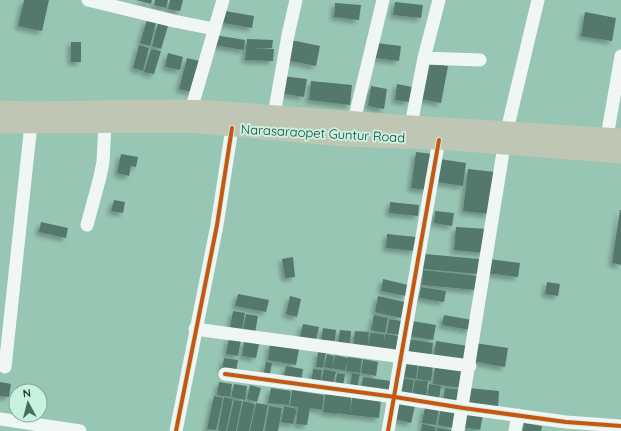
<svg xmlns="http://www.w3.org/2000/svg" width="621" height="431" font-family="Quicksand,sans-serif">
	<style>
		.building { fill: #55786c; filter: url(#shadow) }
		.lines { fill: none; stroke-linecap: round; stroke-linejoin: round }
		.minor { stroke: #f0f6f4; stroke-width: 13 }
		.highway { stroke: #bfc6b4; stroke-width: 19 }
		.cycleway-casing { stroke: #c8f1df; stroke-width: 6 }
		.cycleway { stroke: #c95511; stroke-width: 4 }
		.labels { text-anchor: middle; stroke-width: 4; stroke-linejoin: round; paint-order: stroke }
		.street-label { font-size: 13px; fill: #193e30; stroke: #c8f1df }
	</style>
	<defs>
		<filter id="shadow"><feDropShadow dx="-3.5" dy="3.5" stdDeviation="2" flood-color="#0004"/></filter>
	</defs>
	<rect width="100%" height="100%" fill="#98c6b4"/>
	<path class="building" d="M24 0H49L42 31 18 26Z
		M136 0H152L151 4Z
		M155 0H168L166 8 154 5Z
		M170 0H183L180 11 168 9Z
		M395 2 423 5 421 18 393 15Z
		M335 3 361 5 359 20 334 17Z
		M225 11 254 16 252 28 223 23Z
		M585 12 616 18 612 41 581 36Z
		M147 20 156 23 150 46 140 43Z
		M158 23 168 26 161 49 152 46Z
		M215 35 245 40 244 50 213 45Z
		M247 39 273 40 272 48H251L274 49 273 61 245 60Z
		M291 40 320 46 316 66 287 60Z
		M71 42H81V62H71Z
		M377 43 401 46 399 61 375 58Z
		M139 45 149 48 143 71 133 68Z
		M151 49 161 51 154 74 144 72Z
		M168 53 183 57 180 70 165 67Z
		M187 58 200 61 193 92 179 89Z
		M427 62 448 66 441 103 420 99Z
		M282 76 307 79 304 97 280 93Z
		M311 81 352 85 350 105 309 100Z
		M397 84 412 87 409 102 395 100Z
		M371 86 387 89 384 109 368 106Z
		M416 152 432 154 427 190 411 188Z
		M121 154 138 157 136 167 131 166 129 176 117 173Z
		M440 159 466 163 463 186 437 182Z
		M468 169 495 172 489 214 463 211Z
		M114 200 125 202 123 213 111 211Z
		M390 202 419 205 418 216 389 213Z
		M620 210H621V265L612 263Z
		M435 211 454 213 452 226 434 223Z
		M41 222 68 228 66 238 39 232Z
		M456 227 487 229 485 253 454 250Z
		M387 234 416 237 414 251 386 248Z
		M425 254 479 259 478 274 423 269Z
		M293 257 295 277 285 278 282 259Z
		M489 259 520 263 518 277 487 273Z
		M423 270 478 276 476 290 422 285Z
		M383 279 408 285 406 296 381 291Z
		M547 282 560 284 558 296 545 294Z
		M421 287 446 291 444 302 419 298Z
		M238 294 269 300 266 312 235 306Z
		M290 296 301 299 297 317 286 314Z
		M378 296 405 302 401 318 375 312Z
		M233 311 245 313 242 330 230 328Z
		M246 314 258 316 255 333 243 330Z
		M374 315 388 318 385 333 371 330Z
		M444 315 472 320 470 330 442 325Z
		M389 319 402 321 400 335 387 333Z
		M412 321 436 325 433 340 409 336Z
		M303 324 319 327 316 340 300 337Z
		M323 328 336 330 335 341 321 340Z
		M340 330 351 331 350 345 338 343Z
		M355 331 369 332 368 348 353 347Z
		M370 333 384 334V341L385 334 399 336 397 352 368 348Z
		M229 338 241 340 238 356 226 354Z
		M408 339 433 343 431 356 406 352Z
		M244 341 259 344 256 358 242 356Z
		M436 341 468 346 466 361 434 356Z
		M475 343 508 348 505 367 472 361Z
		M270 344 299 349 296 365 268 360Z
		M318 352 326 353 323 368 316 367Z
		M327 354 334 356 332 369 324 367Z
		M335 355 348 358 345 371 332 368Z
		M348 357 362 359 360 373 346 371Z
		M224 358 238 360 236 372 222 369Z
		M363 359 378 362 376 376 361 373Z
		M266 362 272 363 269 378 263 377Z
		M403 362 418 364 416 379 401 377Z
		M419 363 433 365 431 381 417 379Z
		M286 366 303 369 301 383 283 380Z
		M435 366 464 370 462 388 433 384Z
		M313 369 322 370 320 385 311 384Z
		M324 369 336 372 332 388 320 385Z
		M337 373 345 374 343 387 335 386Z
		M352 373 360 374 357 389 350 387Z
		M363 377 391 381 390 392 361 388Z
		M401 378 414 380 411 397 398 395Z
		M415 380 428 381 426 398 412 396Z
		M0 382 11 384 9 397 0 396Z
		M219 382 232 384 230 397 217 395Z
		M234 384 247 386 245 400 231 397Z
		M429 384 441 386 439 400 427 398Z
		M250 385 261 388 257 402 247 399Z
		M271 388 291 391 289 405 268 403Z
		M445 388 462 390 459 403 443 400Z
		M468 388 499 391 498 408 466 404Z
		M292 390 324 395 322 410 310 408 307 425 296 424 298 407 290 406Z
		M325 394 339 396 337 414 323 412Z
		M214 396 223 398 216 430 207 429Z
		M339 396 351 397 350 415 337 413Z
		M224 397 233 399 226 431H222L218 430Z
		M352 397 381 400 379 418 350 415Z
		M234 400 242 401 236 431H227Z
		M243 401 255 404 249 431H237Z
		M398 402 415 406 411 423 395 419Z
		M256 403 268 405 263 431H250Z
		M269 406 282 408 278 431H265Z
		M284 406 297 409 293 424 281 422Z
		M425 407 439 409 436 425 422 423Z
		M440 410 455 412 453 428 438 425Z
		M465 412 483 415 480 430 462 427Z
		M524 423 542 426 541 431H523Z
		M422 424 436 427 435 431H421Z
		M437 428 451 430V431H436Z"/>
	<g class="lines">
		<path class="minor" d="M88 0 174 21 214 29
			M424 58 480 60
			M191 110 223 0
			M274 115 288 35 296 0
			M411 125 424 58 439 0
			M352 129 383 0
			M507 130 538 0
			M607 137 621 56
			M87 225 100 177 103 162 105 124
			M195 329 470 366
			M5 367 31 124
			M225 374 395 397 463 408 566 422 621 426
			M0 419 80 431
			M176 431 217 225 232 128
			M388 431 439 140
			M458 431 504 146
			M515 431 518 415"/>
		<path class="highway" d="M0 110 30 111 171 109 212 110 411 125 621 138
			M0 124 189 123 344 137 439 140 621 154"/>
		<defs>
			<path id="cycleway" d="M225 374 395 397 463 408 566 422 621 426
				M176 431 217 225 232 128
				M388 431 439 140"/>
		</defs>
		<use href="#cycleway" class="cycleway-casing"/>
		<use href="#cycleway" class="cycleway"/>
	</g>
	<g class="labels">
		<g class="street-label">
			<text transform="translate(323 133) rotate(3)" y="5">Narasaraopet Guntur Road</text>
		</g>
	</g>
	<g transform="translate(28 403) rotate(353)"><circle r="19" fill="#c8f1df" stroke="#82a999"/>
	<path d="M0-3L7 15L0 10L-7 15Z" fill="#456e5e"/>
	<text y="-6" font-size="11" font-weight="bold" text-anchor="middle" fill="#193e30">N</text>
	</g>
</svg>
